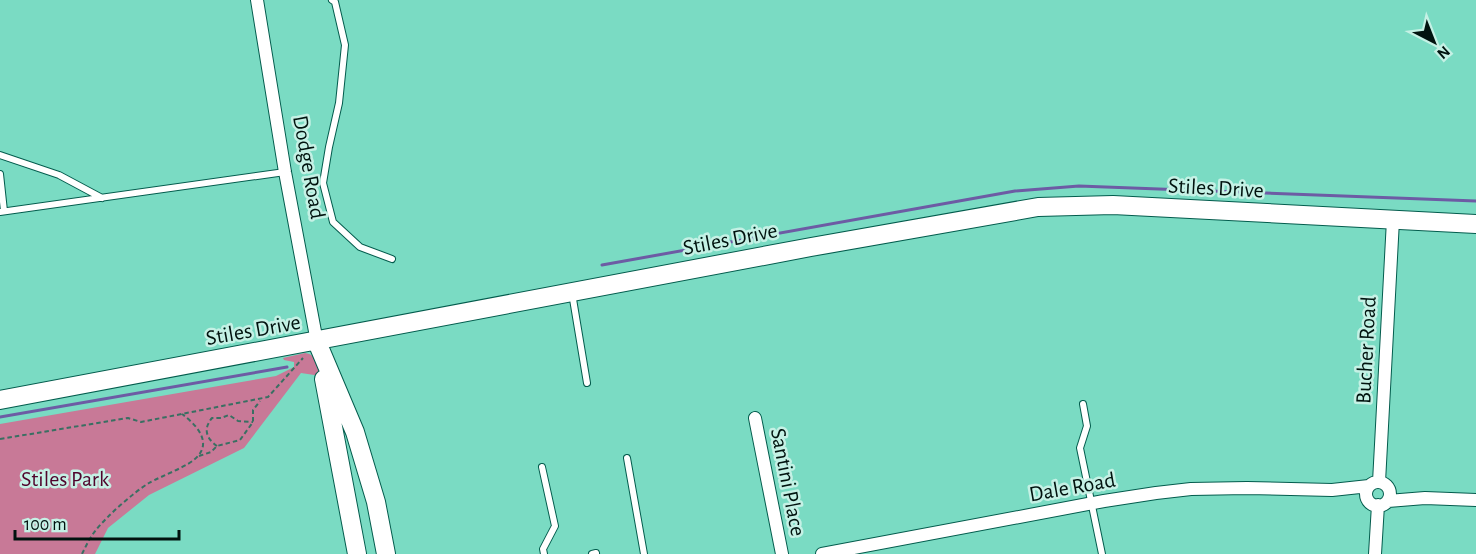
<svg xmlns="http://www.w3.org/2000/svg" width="1476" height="554" font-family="'Alegreya Sans',sans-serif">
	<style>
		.green { fill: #c87997 }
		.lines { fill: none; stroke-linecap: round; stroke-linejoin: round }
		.stream { stroke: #6d5ba4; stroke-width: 3 }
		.lane-casing { stroke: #035c4d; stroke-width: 8 }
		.street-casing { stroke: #035c4d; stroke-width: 14 }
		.secondary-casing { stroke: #035c4d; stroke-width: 20 }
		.path { stroke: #396f62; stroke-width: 2; stroke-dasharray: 4.5 3; stroke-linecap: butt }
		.lane { stroke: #fff; stroke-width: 6 }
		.street { stroke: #fff; stroke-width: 12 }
		.secondary { stroke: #fff; stroke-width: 18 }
		.labels { text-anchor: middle; stroke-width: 5; stroke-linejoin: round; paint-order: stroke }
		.street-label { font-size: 22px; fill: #01130f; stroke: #c5f1e5 }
		.park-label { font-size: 22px; fill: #50042c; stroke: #c5f1e5 }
	</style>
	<rect width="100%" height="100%" fill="#7adbc3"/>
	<path class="green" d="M305 353C318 355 319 365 321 376L301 373 244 448 149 495 108 528 95 554H0V424L276 376 294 367V362L284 360 283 358Z"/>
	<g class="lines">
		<path class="stream" d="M602 265 1015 191 1079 186 1476 201
			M0 417 287 367"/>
		<defs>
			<path id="lane" d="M332 0 335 2 345 45 339 103 329 147 323 183 333 222 360 247 392 259
				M0 155 59 175 102 198
				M0 174 4 211
				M0 212 285 172
				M572 293 587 383
				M1083 404 1087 426 1080 448 1102 554
				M627 458 644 554
				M542 467 555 526 543 549 544 554
				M592 554 596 553"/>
			<path id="street" d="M257 0 285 172 317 342
				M755 418 782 554
				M1379 482 1393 220
				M1366 494a12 12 0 1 1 24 0a12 12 0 1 1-24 0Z
				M1388 501 1425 498 1476 500
				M822 554 1104 501 1156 493 1191 489 1247 488 1332 490 1369 486
				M1375 554 1378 505"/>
			<path id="secondary" d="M317 342 355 432 376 502 386 554
				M324 379 357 554
				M0 400 811 247 1038 207 1113 205 1476 224"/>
		</defs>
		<use href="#lane" class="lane-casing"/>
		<use href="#street" class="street-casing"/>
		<use href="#secondary" class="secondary-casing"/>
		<path class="path" d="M0 439 128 418 141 422 268 397 303 358
			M217 446C206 438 203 429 212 418H221L229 415 238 421 253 422
			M199 456 211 452 217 446 240 440 253 422V410L260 401
			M82 554C86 546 90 537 96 530 107 516 134 492 149 483 161 476 190 466 198 456 212 440 194 423 182 414"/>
		<use href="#lane" class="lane"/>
		<use href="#street" class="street"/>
		<use href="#secondary" class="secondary"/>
	</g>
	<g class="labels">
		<g class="street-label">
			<text transform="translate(310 167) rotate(80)" y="8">Dodge Road</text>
			<text transform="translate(1216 187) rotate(3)" y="8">Stiles Drive</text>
			<text transform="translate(730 238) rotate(-11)" y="8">Stiles Drive</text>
			<text transform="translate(253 329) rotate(-10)" y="8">Stiles Drive</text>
			<text transform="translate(1365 350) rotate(-87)" y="8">Bucher Road</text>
			<text transform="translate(789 482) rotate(79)" y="8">Santini Place</text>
			<text transform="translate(1072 486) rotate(-10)" y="8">Dale Road</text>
		</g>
		<g class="park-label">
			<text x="65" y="486">Stiles Park</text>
		</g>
	</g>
	<g transform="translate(1434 42) rotate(138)" stroke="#c5f1e5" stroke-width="4.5" paint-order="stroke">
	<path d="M0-4.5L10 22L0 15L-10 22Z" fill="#01130f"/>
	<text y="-9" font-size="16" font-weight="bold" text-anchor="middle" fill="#01130f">N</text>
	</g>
	<path d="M15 530v9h164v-9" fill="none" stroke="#01130f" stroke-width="3"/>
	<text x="24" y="530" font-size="18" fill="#01130f" stroke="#c5f1e5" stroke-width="4.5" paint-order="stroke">100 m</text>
</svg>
